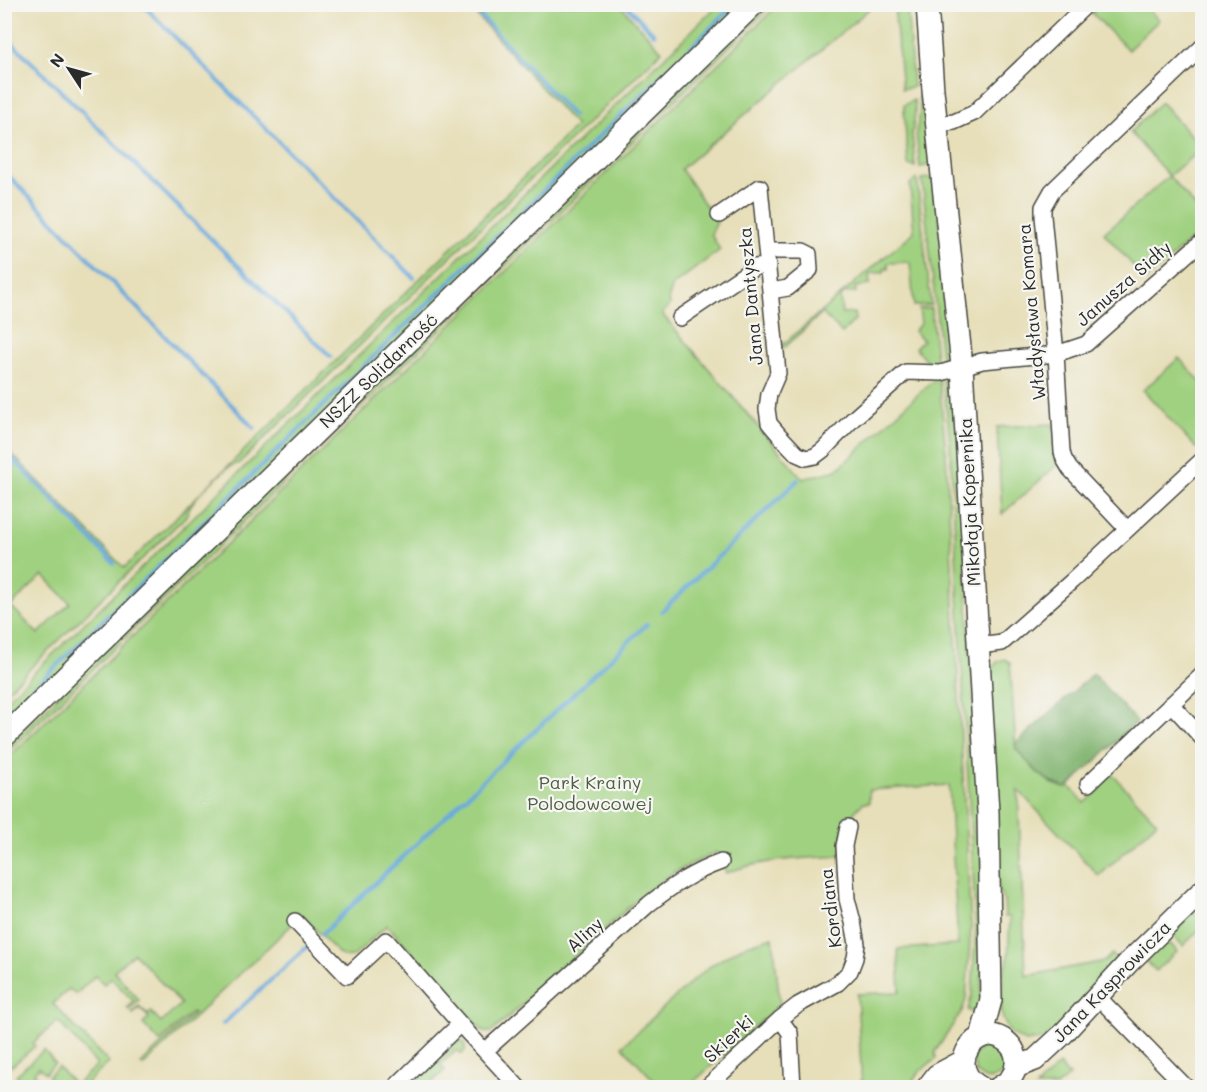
<svg xmlns="http://www.w3.org/2000/svg" width="1207" height="1092" font-family="Mali,sans-serif">
	<style>
		.green { fill: #a0d180; stroke: #667e56; stroke-width: 1.5; fill-rule: evenodd }
		.forest { fill: #80b36e; stroke: #566f4c; stroke-width: 1.5 }
		.lines { fill: none; stroke-linecap: round; stroke-linejoin: round }
		.stream { stroke: #69a9dc; stroke-width: 4 }
		.street-casing { stroke: #474640; stroke-width: 18 }
		.secondary-casing { stroke: #474640; stroke-width: 24 }
		.street { stroke: #fff; stroke-width: 15 }
		.secondary { stroke: #fff; stroke-width: 21 }
		.labels { text-anchor: middle; stroke-width: 4.5; stroke-linejoin: round; paint-order: stroke }
		.street-label { font-size: 18px; fill: #2b2b2b; stroke: #f6f6f2 }
		.park-label { font-size: 18px; fill: #4e5d44; stroke: #f6f6f2 }
	</style>
	<rect width="100%" height="100%" fill="#f6f6f2"/>
	<filter id="ink" filterUnits="userSpaceOnUse"><feTurbulence type="fractalNoise" baseFrequency=".0167" numOctaves="2"/><feDisplacementMap in="SourceGraphic" scale="12" xChannelSelector="R" yChannelSelector="G"/><feConvolveMatrix kernelMatrix="1 2 1 2 8 2 1 2 1" color-interpolation-filters="sRGB"/></filter>
	<filter id="wash" filterUnits="userSpaceOnUse"><feTurbulence type="fractalNoise" baseFrequency=".008" numOctaves="4" result="noise"/><feDisplacementMap in="SourceGraphic" scale="24" xChannelSelector="R" yChannelSelector="G"/><feGaussianBlur stdDeviation="1.35" result="paint"/><feColorMatrix in="noise" values="0 0 0 0 0 0 0 0 0 0 0 0 0 0 0 0 0 1.4 0 .05"/><feComposite in="paint" operator="in"/></filter>
	<g filter="url(#wash)">
		<rect width="100%" height="100%" fill="#e7dfb9"/>
		<path class="green" d="M478 5H620L662 51 239 463 231 466 226 469C212 483 192 497 186 516L5 693V447L124 568 576 126 472 10ZM43 575 70 603 38 634 11 606Z
			M718 5H743L5 727V701Z
			M765 5H772L5 755V748Z
			M778 5H874L681 169 717 222 711 234 720 250 673 285 669 297 670 305 662 314 803 479 837 470 930 383 939 378 946 454 953 585 971 928 966 999 962 1011 935 1052 936 1059 921 1070 907 1087H862L857 994 900 992 898 949 958 945 949 785 869 790V803H863C842 824 844 827 841 856 802 858 763 859 726 873L717 852 675 872 641 896 492 1032H484L387 925 355 955C349 959 345 958 339 954L302 915 143 1066 141 1064 194 1013 192 1012 160 1042 143 1024 149 1018 140 1008 133 1014 132 1013 139 1006 148 1015 151 1012 161 1023 181 1004 134 953 114 971 139 1000 129 1010 127 1008 134 1002 111 978 104 984 95 976 76 994 69 989 53 1004 109 1063 82 1087H58L48 1076 58 1067 75 1085 97 1065 58 1021 33 1043 35 1046 12 1066 10 1064 5 1069V761Z
			M894 5H907L913 87 902 89Z
			M1100 5H1144L1159 20 1128 50 1092 13Z
			M919 97H923L928 99 931 165 920 167 916 132 920 114Z
			M914 100 915 113 912 134 915 167 908 165 904 110V105Z
			M1161 102 1202 148 1169 176 1202 214V230L1146 280 1104 233 1169 176 1130 132Z
			M931 178 936 182 952 359 947 364 942 366 922 179Z
			M917 179 931 305 914 306 910 262 888 263V269H884V272L869 274 870 285 855 287 856 292 845 293 840 297 842 314 854 313 855 320 842 333 822 313 783 349 780 347 914 232 910 184Z
			M931 308 937 367H932L915 348 923 340 914 331 921 323 919 309Z
			M1179 358 1202 383V448H1196L1143 390Z
			M943 378H948L955 383 984 879 981 1014 969 1011 968 1010 972 994 976 928 950 443Z
			M1053 424 1056 466 1002 514 997 427Z
			M1005 659 1010 663 1016 749 1038 773 1051 783 1065 788 1069 786 1085 803 1102 787V783L1112 774 1157 822 1099 876 1018 790 1026 976 1105 961 1112 954 1118 962 1053 1033 1039 1040 1025 1042 1010 1033 1003 1019 1001 1007 1003 972 1008 961 1010 917H1005L1004 901 998 889 990 672 997 662Z
			M1194 912 1202 915V927L1183 946 1172 934Z
			M773 937 780 1004 688 1087H660L622 1046 698 976 713 964 744 946Z
			M1166 939 1177 951 1156 971 1145 960Z
			M458 1041H462L465 1044V1050L462 1054 457 1050 440 1065 445 1070 427 1087H409Z
			M998 1046 1007 1056 1005 1072C992 1081 989 1082 976 1073L973 1057 981 1047Z
			M44 1050 55 1063 45 1073 39 1067 34 1073 38 1078 27 1087 16 1075Z
			M1059 1065 1069 1076 1056 1087H1036Z"/>
		<path class="forest" d="M1093 674 1137 722 1069 786 1065 788C1040 779 1033 768 1016 749L1015 744Z"/>
		<g class="lines">
			<path class="stream" d="M142 4 414 278
				M488 4 478 13 573 116
				M625 4 654 34
				M4 35 331 357
				M4 171 254 428
				M4 450 114 563
				M662 611 798 480
				M4 717 735 4
				M322 934 647 624
				M223 1024 308 946"/>
		</g>
	</g>
	<g filter="url(#ink)">
		<g class="lines">
			<defs>
				<path id="street" d="M937 124 954 122 974 113 1087 4
					M719 215 760 187 778 373 769 394 767 409 769 423 780 436 797 454 806 458 815 456 823 450 853 419 906 372 941 373 982 361 1056 354 1086 344 1202 241
					M766 251H803L809 254 810 270 788 288 771 291
					M680 318 755 267 768 266
					M1127 529 1070 469 1064 459 1062 452 1056 354 1043 216V207L1052 191 1202 47
					M979 646 1002 643 1072 581 1202 460
					M1171 704 1202 738
					M1088 784 1202 675
					M295 921 347 976 386 940 469 1034 519 1088
					M1097 996 1187 1088
					M780 1019 790 1033 793 1088
					M485 1051 649 904C672 886 693 872 721 862
					M394 1088 460 1024
					M706 1088 780 1019 798 1005 838 983 850 971 855 958 857 944 853 922 847 899 844 846 848 827"/>
				<path id="secondary" d="M927 4 933 90 962 366 988 812 991 1000 981 1037
					M4 737 754 4
					M1016 1067 1035 1060 1062 1035 1128 963 1202 891
					M927 1088 937 1075 963 1061
					M943 1088 969 1079
					M982 1088C942 1069 977 1017 1007 1042 1013 1047 1017 1055 1016 1063 1016 1075 1009 1082 998 1088"/>
			</defs>
			<use href="#street" class="street-casing"/>
			<use href="#secondary" class="secondary-casing"/>
			<use href="#street" class="street"/>
			<use href="#secondary" class="secondary"/>
		</g>
	</g>
	<g class="labels">
		<g class="street-label">
			<text transform="translate(1124 284) rotate(-41)" y="6">Janusza Sidły</text>
			<text transform="translate(751 296) rotate(-95)" y="6">Jana Dantyszka</text>
			<text transform="translate(1032 312) rotate(-95)" y="6">Władysława Komara</text>
			<text transform="translate(379 371) rotate(-44)" y="6">NSZZ Solidarność</text>
			<text transform="translate(970 502) rotate(-93)" y="6">Mikołaja Kopernika</text>
			<text transform="translate(831 908) rotate(-97)" y="6">Kordiana</text>
			<text transform="translate(585 935) rotate(-42)" y="6">Aliny</text>
			<text transform="translate(1112 982) rotate(-46)" y="6">Jana Kasprowicza</text>
			<text transform="translate(729 1039) rotate(-43)" y="6">Skierki</text>
		</g>
		<g class="park-label">
			<text x="590" y="789">Park Krainy<tspan x="590" dy="21">Polodowcowej</tspan></text>
		</g>
	</g>
	<rect width="1207" height="1092" fill="none" stroke="#f6f6f2" stroke-width="24"/>
	<g transform="translate(69 69) rotate(306)" stroke="#f6f6f2" stroke-width="4.5" paint-order="stroke">
	<path d="M0-4.5L10 22L0 15L-10 22Z" fill="#2b2b2b"/>
	<text y="-9" font-size="16" font-weight="bold" text-anchor="middle" fill="#2b2b2b">N</text>
	</g>
</svg>
